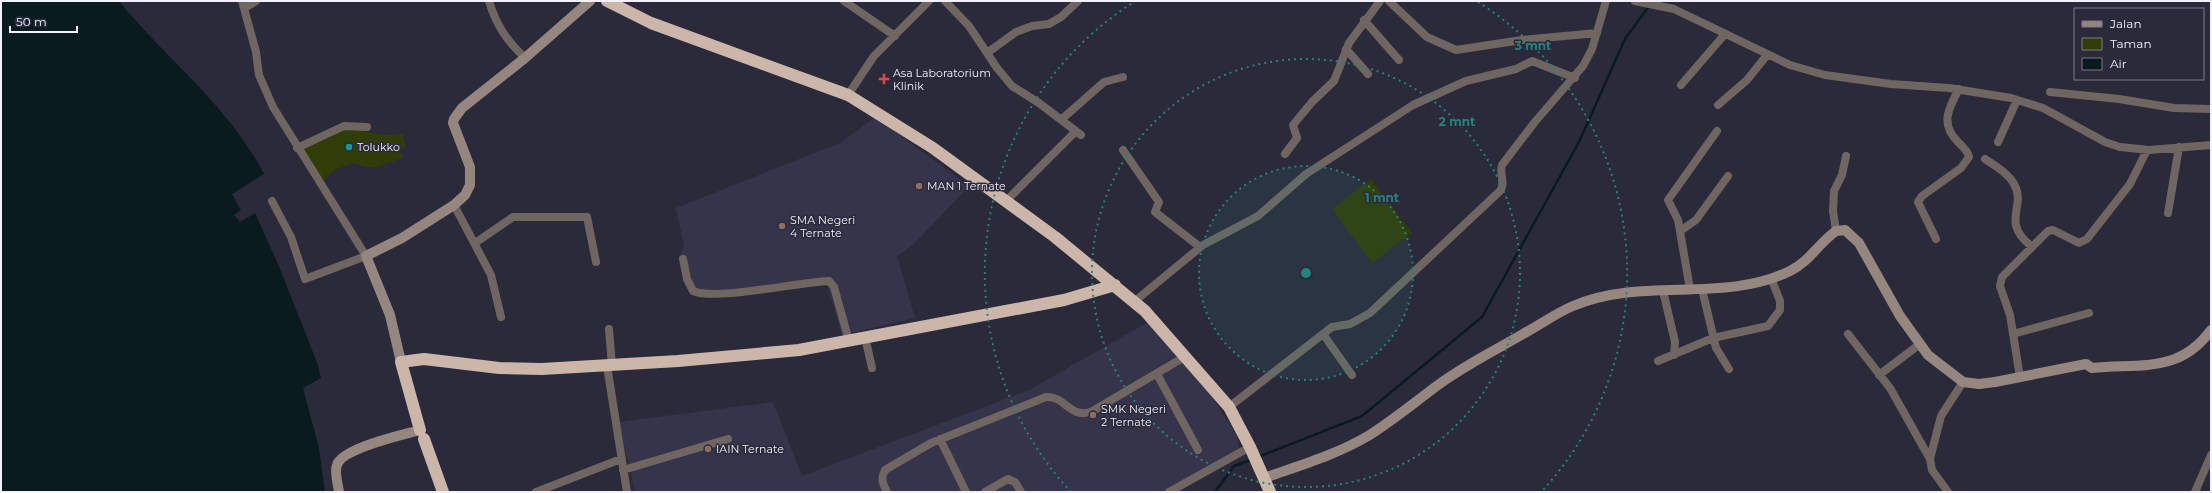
<svg xmlns="http://www.w3.org/2000/svg" width="2212" height="493" font-family="Montserrat,sans-serif">
	<style>
		.built { fill: #36344b }
		.green { fill: #303d09 }
		.water { fill: #091b1f }
		.lines { fill: none; stroke-linecap: round; stroke-linejoin: round }
		.stream { stroke: #091b1f; stroke-width: 2.5 }
		.street { stroke: #6f6661; stroke-width: 8 }
		.secondary { stroke: #95867f; stroke-width: 10 }
		.highway { stroke: #ccb6aa; stroke-width: 12 }
		.ring { fill: none; stroke: #26827c; stroke-width: 2; stroke-dasharray: 2 4 }
		.health-dot { fill: #e0444e; stroke: #2b2a3b; stroke-width: 1.5 }
		.culture-dot { fill: #0f9aa8; stroke: #2b2a3b; stroke-width: 1.5 }
		.education-dot { fill: #8d6e63; stroke: #2b2a3b; stroke-width: 1.5 }
		.labels { text-anchor: middle; stroke-width: 3; stroke-linejoin: round; paint-order: stroke }
		.poi-label { font-size: 11px; fill: #f2f1fd; stroke: #2b2a3b; text-anchor: start }
		.centre { fill: #26827c; stroke: #2b2a3b; stroke-width: 2 }
		.ring-label { font-size: 12px; text-anchor: middle; font-weight: bold; fill: #26827c; stroke: #2b2a3b; stroke-width: 3; stroke-linejoin: round; paint-order: stroke }
	</style>
	<rect width="100%" height="100%" fill="#2b2a3b"/>
	<path class="built" d="M875 117 969 186 914 244 897 256 915 318 842 335 827 284 689 293 680 255 684 245 676 208 842 142Z
		M1152 320 1211 395 1237 436 1239 449 1237 453 1164 492H635L619 422 773 402 802 476 1029 390Z"/>
	<path class="green" d="M345 129C364 130 385 138 403 134L406 147 399 149 403 158 376 167H366L353 163 337 169 323 180 301 148Z
		M1371 179 1412 233 1372 263 1332 209Z"/>
	<path class="water" d="M1 1H119C166 59 229 106 264 174L232 194 241 210 234 215 240 222 255 213 278 264 318 365 321 378 303 388 319 448 325 492H1Z"/>
	<g class="lines">
		<path class="stream" d="M1258 457 1362 416 1482 317 1579 142 1625 39 1649 6
			M1215 492 1234 466 1251 460"/>
		<path class="street" d="M242 1 256 52 259 75 273 107 366 256 305 279 291 237 272 201
			M489 1C496 25 507 41 525 58
			M844 1 895 36
			M945 1 969 26 997 68 1012 86 1039 103 1081 135
			M1389 1 1427 37 1456 50 1522 40 1597 33
			M1635 1 1674 9 1790 65 1825 75 1891 84 1949 88 2011 98 2043 108 2105 142 2120 147 2149 150 2211 145
			M245 8 256 1
			M1364 20 1399 60
			M1346 49 1368 74
			M987 53 1016 32 1032 26 1049 24 1061 17 1078 1
			M1681 85 1725 34
			M2050 92 2119 99 2174 108 2211 109
			M848 95 874 56 929 1
			M1718 105 1747 80 1767 55
			M1062 119 1104 82 1123 77
			M1998 142 2017 100
			M297 148 344 126 367 127
			M1123 150 1159 202 1155 212 1200 247
			M1285 154 1297 138 1293 125 1312 102 1334 81 1349 43 1380 1
			M1985 159C1995 166 2008 173 2014 184 2027 207 2000 221 2031 246
			M1005 202 1076 131
			M454 205 491 275 501 317
			M2168 213 2179 147
			M1680 231 1696 220 1728 176
			M1836 231 1833 211 1834 191 1842 175 1846 156
			M1936 239 1918 202 1922 196 1961 168 1969 157C1968 151 1962 146 1958 142 1940 124 1948 109 1959 89
			M475 243 513 217H587L596 262
			M683 259 687 279 693 291C717 301 798 282 829 281L834 287 849 341
			M1690 289 1678 220 1668 200 1717 131
			M1702 289 1716 348 1729 369
			M1663 291 1675 342 1674 355
			M1135 301 1203 245 1258 216 1306 174 1413 105 1466 81 1516 69 1532 61 1575 78
			M609 329 612 366
			M1323 334 1352 375
			M1848 334 1890 388 1930 459
			M2013 334 2089 313
			M865 337 872 368
			M1658 361 1713 338 1768 326 1780 310V301L1771 278
			M607 366 627 492
			M1157 374 1198 450
			M1879 375 1920 344
			M2020 377 2010 315 2000 286 2002 277 2048 231 2053 230 2079 243 2087 239 2130 184 2147 150
			M1229 407 1332 327 1350 324 1370 313 1500 191C1506 184 1499 174 1502 165L1534 123 1583 66 1592 49 1606 1
			M940 439 966 492
			M623 470 728 439
			M536 492 621 459
			M887 492C883 483 880 480 885 470L931 443 1046 397C1066 396 1068 418 1091 412L1186 356
			M985 492 1008 479 1015 482 1021 492
			M1169 492 1250 447
			M1948 492 1932 470 1930 459 1941 416 1963 382
			M2195 492 2211 455"/>
		<path class="secondary" d="M401 362 390 315 366 256 402 238 454 205 465 195 470 185V167L453 123 454 119 462 108 525 58 590 1
			M1264 478C1298 466 1336 455 1368 436 1392 421 1415 402 1438 385 1465 365 1494 351 1523 334 1540 325 1556 313 1573 306 1642 276 1723 304 1790 271 1810 261 1819 243 1836 231L1845 230 1859 243 1900 316 1928 355 1963 382 1979 384 1995 382 2086 364 2092 368C2140 363 2179 374 2211 330
			M339 492C338 484 334 472 337 465 342 448 403 435 420 430"/>
		<path class="highway" d="M607 1 651 23 848 95 933 148 1055 237 1145 311 1229 407 1250 447 1270 492
			M420 430 401 362 424 359 499 368 542 369 678 361 799 350 1064 300 1115 285
			M424 439 443 492"/>
	</g>
	<circle cx="1306" cy="273" r="107" fill="#26827c" fill-opacity=".12"/>
	<g class="ring">
		<circle cx="1306" cy="273" r="107"/>
		<circle cx="1306" cy="273" r="214"/>
		<path d="M1071 492A321 321 0 0 1 1134 2M1478 2A321 321 0 0 1 1541 492"/>
	</g>
	<path class="health-dot" d="M882 73h4v4h4v4h-4v4h-4v-4h-4v-4h4z"/>
	<circle class="culture-dot" cx="349" cy="147" r="4"/>
	<g class="education-dot">
		<circle cx="919" cy="186" r="4"/>
		<circle cx="782" cy="226" r="4"/>
		<circle cx="1093" cy="415" r="4"/>
		<circle cx="708" cy="449" r="4"/>
	</g>
	<g class="labels">
		<g class="poi-label">
			<text x="893" y="77">Asa Laboratorium<tspan x="893" dy="13">Klinik</tspan></text>
			<text x="357" y="151">Tolukko</text>
			<text x="927" y="190">MAN 1 Ternate</text>
			<text x="790" y="224">SMA Negeri<tspan x="790" dy="13">4 Ternate</tspan></text>
			<text x="1101" y="413">SMK Negeri<tspan x="1101" dy="13">2 Ternate</tspan></text>
			<text x="716" y="453">IAIN Ternate</text>
		</g>
	</g>
	<circle cx="1306" cy="273" r="6" class="centre"/>
	<g class="ring-label">
		<text x="1533" y="50">3 mnt</text>
		<text x="1457" y="126">2 mnt</text>
		<text x="1382" y="202">1 mnt</text>
	</g>
	<rect width="2212" height="493" fill="none" stroke="#f2f1fd" stroke-width="4"/>
	<rect x="2074" y="8" width="130" height="72" fill="#2b2a3b" stroke="#7b7a89"/>
	<rect x="2082" y="21" width="20" height="6" fill="#95867f" stroke="#7b7a89"/>
	<text x="2110" y="28" font-size="12" fill="#f2f1fd">Jalan</text>
	<rect x="2082" y="38" width="20" height="12" fill="#303d09" stroke="#7b7a89"/>
	<text x="2110" y="48" font-size="12" fill="#f2f1fd">Taman</text>
	<rect x="2082" y="58" width="20" height="12" fill="#091b1f" stroke="#7b7a89"/>
	<text x="2110" y="68" font-size="12" fill="#f2f1fd">Air</text>
	<path d="M10 26v6h67v-6" fill="none" stroke="#f2f1fd" stroke-width="2"/>
	<text x="16" y="26" font-size="12" fill="#f2f1fd" stroke="#2b2a3b" stroke-width="3" paint-order="stroke">50 m</text>
</svg>
